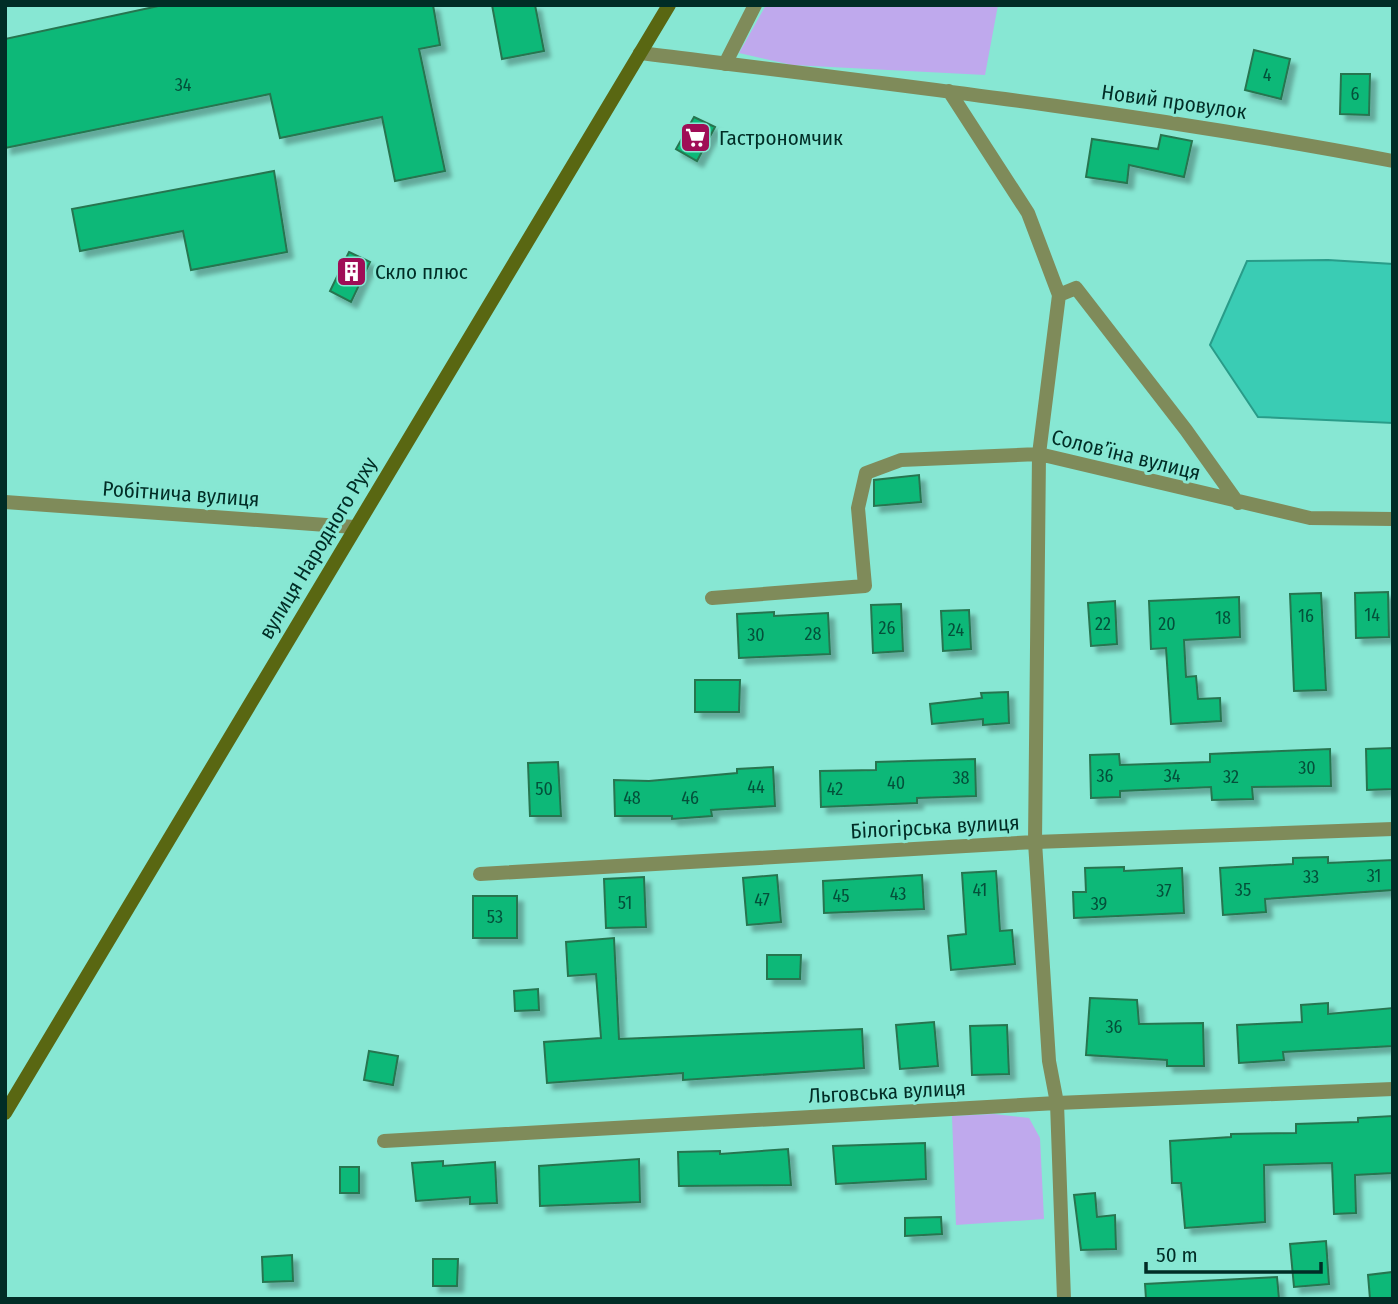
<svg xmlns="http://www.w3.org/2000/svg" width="1398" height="1304" font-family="'Fira Sans Condensed',sans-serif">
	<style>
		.green { fill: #bfa9ed }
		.water { fill: #3accb4; stroke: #299c89; stroke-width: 2 }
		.building { fill: #0eb878; stroke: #277550; stroke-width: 2; filter: url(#shadow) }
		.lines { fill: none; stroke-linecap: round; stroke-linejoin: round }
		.street { stroke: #7f8b5a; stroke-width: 14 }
		.secondary { stroke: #596712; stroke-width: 14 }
		.labels { text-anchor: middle; stroke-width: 6; stroke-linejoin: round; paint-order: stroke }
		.number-label { font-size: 18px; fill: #04503a }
		.street-label { font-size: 21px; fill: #012d26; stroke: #87e7d3 }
		.poi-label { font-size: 21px; fill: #012d26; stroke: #87e7d3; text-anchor: start }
	</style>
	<defs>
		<filter id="shadow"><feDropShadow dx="6" dy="6" stdDeviation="2" flood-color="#0004"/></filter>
	</defs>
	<rect width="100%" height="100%" fill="#87e7d3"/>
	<path class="green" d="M766 5H998L985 75 792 65 739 53Z
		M994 1114 1029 1118 1040 1138 1044 1219 956 1225 952 1116Z"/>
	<path class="water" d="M1328 260 1393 264V423L1258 417 1210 345 1247 261Z"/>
	<path class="building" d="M163 5H433L440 45 419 49 445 171 395 181 382 117 280 138 270 94 5 148V39Z
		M492 5H535L544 51 502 59Z
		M1254 50 1290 59 1281 99 1245 90Z
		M1341 74H1370L1369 115 1340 114Z
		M694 117 715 127 697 161 676 149Z
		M1161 135 1192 141 1184 177 1129 165 1127 183 1086 177 1092 139 1158 149Z
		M274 171 287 252 191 270 183 231 80 251 72 209Z
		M349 252 370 262 351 302 330 291Z
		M919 475 921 502 874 506V480Z
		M1388 592 1389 637 1356 638 1355 593Z
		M1321 593 1326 690 1294 691 1290 594Z
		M1239 597 1240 637 1184 640 1186 677 1196 676 1198 699 1220 698 1221 721 1171 724 1166 648 1151 649 1149 601Z
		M1115 601 1117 644 1091 646 1088 603Z
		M901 604 903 651 873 653 871 605Z
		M969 610 971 649 943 651 941 611Z
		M774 612V616L828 613 830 654 739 658 737 614Z
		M695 680H740L739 712H695Z
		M1008 692 1009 723 983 725V719L932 724 930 704 982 698 981 693Z
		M1393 748V789L1367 790 1366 749Z
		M1330 749 1331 786 1252 787 1253 799 1212 800 1211 787 1120 791V797L1091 798 1090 755 1119 754 1120 765 1210 762V754Z
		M975 759 976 796 917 798V803L821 807 820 771 876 770V762Z
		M558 762 561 816H530L528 763Z
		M773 767 775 806 711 810 712 816 672 819V816H615L614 780 649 781 737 773V769Z
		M1328 857V863L1393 860V890L1265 899 1266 912 1223 915 1220 868 1293 864V858Z
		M1124 867V871L1182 868 1184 913 1074 918 1073 892H1086L1085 868Z
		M996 871 1000 931 1012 930 1015 964 951 970 948 936 966 934 962 873Z
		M777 875 781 922 747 925 743 878Z
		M922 875 924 909 824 913 823 881Z
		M644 877 646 927 606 928 604 879Z
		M473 896H517V938H473Z
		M614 938 619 1039 862 1029 864 1068 683 1080V1073L547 1083 544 1042 601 1038 596 974 568 976 566 942Z
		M767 955H801L800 979H767Z
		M538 989 539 1010 515 1011 514 991Z
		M1090 998 1137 1000 1139 1024 1203 1023 1204 1066H1167V1060L1086 1055Z
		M1328 1003V1014L1393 1008V1046L1283 1052 1284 1060 1239 1063 1237 1025 1302 1022 1301 1005Z
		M934 1022 938 1066 900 1069 896 1025Z
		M1007 1025 1009 1074 972 1075 970 1026Z
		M369 1051 398 1056 393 1085 364 1080Z
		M1393 1116V1173L1355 1175 1356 1213 1334 1214 1332 1163 1264 1165 1265 1222 1185 1228 1181 1183H1172L1170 1141 1231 1137V1134L1296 1133V1124L1358 1122V1118Z
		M925 1143 926 1179 836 1184 833 1146Z
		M788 1149 791 1185 679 1186 678 1152 720 1151V1154Z
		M639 1159 640 1202 540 1206 539 1166Z
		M443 1161V1166L495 1162 497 1203 470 1204V1197L416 1201 412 1163Z
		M340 1167H359V1193H340Z
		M1095 1193 1097 1217 1115 1215 1116 1249 1081 1250 1074 1195Z
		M941 1217 942 1234 905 1236V1218Z
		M1326 1241 1329 1284 1294 1287 1290 1244Z
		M292 1255 293 1281 263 1282 262 1257Z
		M433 1259H458L457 1286H433Z
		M1393 1272V1299H1370L1368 1275Z
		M1277 1277 1279 1299H1146L1145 1284Z"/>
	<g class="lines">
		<path class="street" d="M640 53C891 84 1143 113 1393 161
			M725 64 755 5
			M949 91 1028 213 1059 295 1039 454 1035 842 1049 1061 1057 1103 1064 1299
			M1059 295 1076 288 1186 430 1238 503
			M5 502 354 527
			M712 598 865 586 858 508 866 473 901 460 1039 454 1310 518 1393 519
			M480 874 1035 842 1393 829
			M384 1141 1057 1103 1393 1089"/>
		<path class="secondary" d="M5 1113 669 5"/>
	</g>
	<defs>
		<symbol id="supermarket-square" viewBox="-11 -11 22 22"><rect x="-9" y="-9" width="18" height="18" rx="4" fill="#9f0d56" stroke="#87e7d3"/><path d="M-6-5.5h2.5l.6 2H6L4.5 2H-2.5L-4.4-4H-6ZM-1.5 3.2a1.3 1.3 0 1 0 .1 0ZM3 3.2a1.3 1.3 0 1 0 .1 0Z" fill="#fff"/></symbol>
		<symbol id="building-square" viewBox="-11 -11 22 22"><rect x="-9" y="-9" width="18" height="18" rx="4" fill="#9f0d56" stroke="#87e7d3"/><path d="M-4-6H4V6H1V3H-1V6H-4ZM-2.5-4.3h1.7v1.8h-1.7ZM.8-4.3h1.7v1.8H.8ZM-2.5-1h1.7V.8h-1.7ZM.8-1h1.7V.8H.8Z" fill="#fff"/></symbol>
	</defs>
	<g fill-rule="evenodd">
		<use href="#supermarket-square" x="678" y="120" width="35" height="35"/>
		<use href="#building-square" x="334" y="254" width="35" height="35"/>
	</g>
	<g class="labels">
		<g class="number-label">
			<text x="1267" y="81">4</text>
			<text x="183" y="91">34</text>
			<text x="1355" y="100">6</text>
			<text x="1372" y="621">14</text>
			<text x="1306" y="622">16</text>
			<text x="1223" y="624">18</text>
			<text x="1103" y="630">22</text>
			<text x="1167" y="630">20</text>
			<text x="887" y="634">26</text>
			<text x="956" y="636">24</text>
			<text x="813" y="640">28</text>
			<text x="756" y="641">30</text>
			<text x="1307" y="774">30</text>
			<text x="1105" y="782">36</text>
			<text x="1172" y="782">34</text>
			<text x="1231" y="783">32</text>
			<text x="961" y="784">38</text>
			<text x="896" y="789">40</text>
			<text x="756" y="793">44</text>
			<text x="544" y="795">50</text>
			<text x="835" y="795">42</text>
			<text x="632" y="804">48</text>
			<text x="690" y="804">46</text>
			<text x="1374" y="882">31</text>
			<text x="1311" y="883">33</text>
			<text x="980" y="896">41</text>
			<text x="1243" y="896">35</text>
			<text x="1164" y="897">37</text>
			<text x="898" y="900">43</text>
			<text x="841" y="902">45</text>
			<text x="762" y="906">47</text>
			<text x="625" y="909">51</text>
			<text x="1099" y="910">39</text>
			<text x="495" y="923">53</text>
			<text x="1114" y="1033">36</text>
		</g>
		<g class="street-label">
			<text transform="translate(1174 102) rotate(8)" y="7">Новий провулок</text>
			<text transform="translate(1126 455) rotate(14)" y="7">Соловʼїна вулиця</text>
			<text transform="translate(181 494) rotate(4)" y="7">Робітнича вулиця</text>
			<text transform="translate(318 548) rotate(-59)" y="7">вулиця Народного Руху</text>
			<text transform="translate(935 827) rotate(-3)" y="7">Білогірська вулиця</text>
			<text transform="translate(887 1092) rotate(-3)" y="7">Льговська вулиця</text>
		</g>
		<g class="poi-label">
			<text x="719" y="145">Гастрономчик</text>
			<text x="375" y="279">Скло плюс</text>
		</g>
	</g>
	<rect width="1398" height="1304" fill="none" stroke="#012d26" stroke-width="14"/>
	<path d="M1146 1262v10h175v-10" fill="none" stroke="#012d26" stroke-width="3.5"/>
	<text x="1156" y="1262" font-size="21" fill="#012d26" stroke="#87e7d3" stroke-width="5" paint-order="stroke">50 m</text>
</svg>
